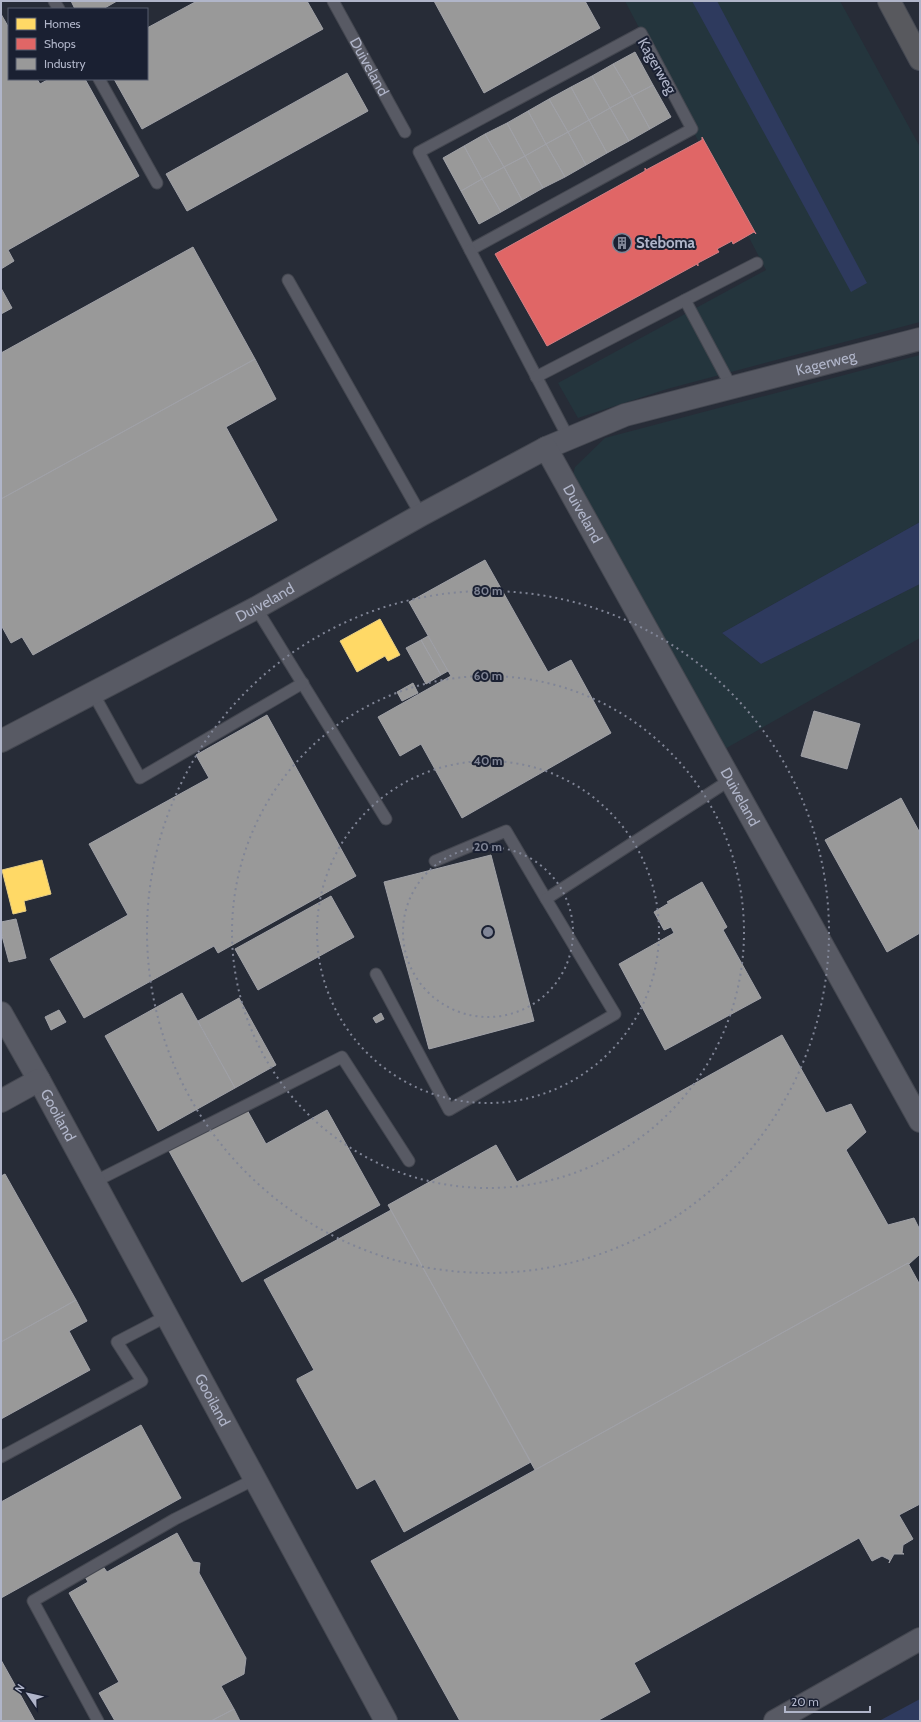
<svg xmlns="http://www.w3.org/2000/svg" width="921" height="1722" font-family="Cabin,sans-serif">
	<style>
		.green { fill: #24353d }
		.water { fill: #2e3a5e }
		.homes { fill: #ffd966; stroke: #e7ce84 }
		.shops { fill: #e06666; stroke: #d27e84 }
		.industry { fill: #999; stroke: #a0a1a7 }
		.lines { fill: none; stroke-linecap: round; stroke-linejoin: round }
		.service-casing { stroke: #444750; stroke-width: 13 }
		.minor-casing { stroke: #444750; stroke-width: 24 }
		.motorway-casing { stroke: #444852; stroke-width: 24 }
		.service { stroke: #585a64; stroke-width: 11 }
		.minor { stroke: #585a64; stroke-width: 22 }
		.motorway { stroke: #58595e; stroke-width: 22 }
		.ring { fill: none; stroke: #808596; stroke-width: 2; stroke-dasharray: 2 4 }
		.labels { text-anchor: middle; stroke-width: 4; stroke-linejoin: round; paint-order: stroke }
		.street-label { font-size: 15px; fill: #b0b5c9; stroke: #1a2032 }
		.poi-label { font-size: 15px; font-weight: bold; fill: #b0b5c9; stroke: #1a2032; text-anchor: start }
		.centre { fill: #808596; stroke: #1a2032; stroke-width: 2 }
		.ring-label { font-size: 12px; text-anchor: middle; font-weight: bold; fill: #808596; stroke: #1a2032; stroke-width: 4; stroke-linejoin: round; paint-order: stroke }
	</style>
	<rect width="100%" height="100%" fill="#272c37"/>
	<path class="green" d="M625 1H840L920 147V322L667 389 578 418 558 383 766 270Z
		M920 355V522L722 633 761 664 920 584V638L716 754 570 487 575 467 605 438Z"/>
	<path class="water" d="M692 1H717L867 283 851 292Z
		M920 522V584L761 664 722 633Z
		M920 1699V1721H879Z"/>
	<path class="homes" d="M380 619 400 655 388 661 385 656 357 672 340 641Z
		M42 860 51 894 24 901 26 911 13 914 2 870Z"/>
	<path class="shops" d="M702 137 756 234 754 232 733 244 732 241 717 249 719 252 698 263V266L697 264 547 346 495 254 645 171V168L646 170 702 140Z"/>
	<path class="industry" d="M71 1H117L103 9H75Z
		M197 1H307L323 29 142 129 114 79H147V28Z
		M434 1H585L600 28 484 93Z
		M1 14 9 28V79H37L40 84 49 79H85L139 176 8 250 14 261 1 269Z
		M635 52 653 85 632 96 613 64Z
		M613 64 632 96 610 108 592 76Z
		M347 73 368 111 187 211 166 174Z
		M592 76 610 108 589 120 571 87Z
		M653 85 671 117 650 129 632 96Z
		M571 87 589 120 568 132 549 99Z
		M632 96 650 129 629 141 610 108Z
		M549 99 568 132 546 144 528 111Z
		M610 108 629 141 607 153 589 120Z
		M528 111 546 144 525 156 507 123Z
		M589 120 607 153 586 165 568 132Z
		M507 123 525 156 504 167 485 134Z
		M568 132 586 165 565 177 546 144Z
		M485 134 504 167 482 179 464 146Z
		M546 144 565 177 543 188 525 156Z
		M464 146 482 179 461 191 443 158Z
		M525 156 543 188 522 200 504 167Z
		M504 167 522 200 501 212 482 179Z
		M482 179 501 212 479 224 461 191Z
		M193 247 255 359 1 499V353Z
		M1 288 12 308 1 314Z
		M255 359 276 399 226 427 277 520 33 655 22 637 11 643 1 625V499Z
		M485 560 548 672 571 660 611 733 462 818 421 744 400 756 378 717 451 676 409 602Z
		M428 636 448 671 441 675 421 640Z
		M421 640 441 675 426 684 406 648Z
		M413 683 418 693 402 701 397 692Z
		M814 711 860 724 847 769 801 756Z
		M267 715 356 876 218 953 214 946 84 1018 50 959 128 915 89 844 209 778 196 755Z
		M901 798 920 833V933L887 952 825 840Z
		M491 855 534 1021 429 1049 384 882Z
		M702 882 727 927 723 930 761 998 665 1050 619 964 674 933 671 927 664 930 654 912 669 903 667 902Z
		M331 896 354 937 258 990 235 949Z
		M16 919 26 958 9 962 1 932V922Z
		M182 993 235 1088 158 1131 105 1036Z
		M239 998 276 1065 235 1088 198 1021Z
		M59 1010 66 1022 51 1030 45 1017Z
		M381 1013 384 1019 376 1023 373 1018Z
		M782 1035 826 1113 851 1104 866 1132 846 1150 888 1225 914 1218 920 1230V1254L909 1264 908 1263 535 1470 388 1205 496 1145 517 1182Z
		M246 1108 266 1144 327 1110 380 1205 242 1282 169 1151Z
		M5 1174 76 1300 1 1342V1176Z
		M391 1210 531 1462 404 1532 375 1479 357 1489 297 1381V1379L314 1370 264 1280Z
		M908 1263 920 1285V1504L899 1515 913 1539 903 1545 902 1553 904 1554H894L889 1563 890 1560 882 1556 872 1561 859 1538 634 1663 650 1692 597 1721H460L371 1561Z
		M76 1300 87 1321 69 1331 90 1370 1 1419V1342Z
		M141 1425 181 1498 1 1598V1502Z
		M177 1533 193 1562 200 1563 199 1573 246 1658 244 1674 221 1686 234 1709 211 1721H115L99 1693 119 1682 69 1593 88 1582 84 1575 102 1565 107 1572Z
		M1 1660 35 1721H1Z
		M234 1709 240 1721H211Z"/>
	<g class="lines">
		<defs>
			<g id="service">
				<path d="M54 1 59 9"/>
				<path id="s1" d="M333 1 405 132"/>
				<path d="M641 33 692 129 470 250 419 152Z"/>
				<path d="M99 79 157 183"/>
				<path d="M470 250 569 439"/>
				<path d="M288 280 421 515"/>
				<path d="M685 300 757 263"/>
				<path d="M536 377 685 300 732 388"/>
				<path d="M256 608 386 819"/>
				<path d="M93 693 140 778 303 683"/>
				<path d="M435 861 506 831 546 899"/>
				<path d="M376 974 449 1110 615 1014 546 899 730 780"/>
				<path d="M94 1182 342 1057 409 1161"/>
				<path d="M1 1457 142 1381 117 1342 167 1316"/>
				<path d="M98 1721 33 1601 175 1519 255 1479"/>
			</g>
			<g id="minor">
				<path id="s2" d="M546 448 625 415 920 339"/>
				<path id="s3" d="M1 741 256 608 421 515 546 448 920 1121"/>
				<path id="s4" d="M1 1013 39 1080 386 1721"/>
				<path d="M1 1101 39 1080"/>
				<path d="M775 1721 920 1639"/>
			</g>
			<path id="motorway" d="M889 1 920 59"/>
		</defs>
		<use href="#service" class="service-casing"/>
		<use href="#minor" class="minor-casing"/>
		<use href="#motorway" class="motorway-casing"/>
		<use href="#service" class="service"/>
		<use href="#minor" class="minor"/>
		<use href="#motorway" class="motorway"/>
	</g>
	<g class="ring">
		<circle cx="488" cy="932" r="85"/>
		<circle cx="488" cy="932" r="171"/>
		<circle cx="488" cy="932" r="256"/>
		<circle cx="488" cy="932" r="341"/>
	</g>
	<defs>
		<symbol id="building-ring" viewBox="-11 -11 22 22"><circle r="9.5" fill="#1a2032" stroke="#808596" stroke-width="1.5"/><path d="M-4-6H4V6H1V3H-1V6H-4ZM-2.5-4.3h1.7v1.8h-1.7ZM.8-4.3h1.7v1.8H.8ZM-2.5-1h1.7V.8h-1.7ZM.8-1h1.7V.8H.8Z" fill="#808596"/></symbol>
	</defs>
	<g fill-rule="evenodd">
		<use href="#building-ring" x="611" y="232" width="22" height="22"/>
	</g>
	<g class="labels">
		<g class="street-label">
			<text transform="translate(657 66) rotate(60)" y="5">Kagerweg</text>
			<text dy="5" stroke="none"><textPath href="#s1" startOffset="75">Duiveland</textPath></text>
			<text dy="5" stroke="none"><textPath href="#s2" startOffset="293">Kagerweg</textPath></text>
			<text dy="5" stroke="none"><textPath href="#s3" startOffset="694">Duiveland</textPath></text>
			<text dy="5" stroke="none"><textPath href="#s3" startOffset="298">Duiveland</textPath></text>
			<text dy="5" stroke="none"><textPath href="#s3" startOffset="1018">Duiveland</textPath></text>
			<text dy="5" stroke="none"><textPath href="#s4" startOffset="117">Gooiland</textPath></text>
			<text dy="5" stroke="none"><textPath href="#s4" startOffset="441">Gooiland</textPath></text>
		</g>
		<g class="poi-label">
			<text x="636" y="248">Steboma</text>
		</g>
	</g>
	<circle cx="488" cy="932" r="6" class="centre"/>
	<g class="ring-label">
		<text x="488" y="595">80 m</text>
		<text x="488" y="680">60 m</text>
		<text x="488" y="765">40 m</text>
		<text x="488" y="851">20 m</text>
	</g>
	<rect width="921" height="1722" fill="none" stroke="#b0b5c9" stroke-width="4"/>
	<rect x="8" y="8" width="140" height="72" fill="#1a2032" stroke="#565c6e"/>
	<rect x="16" y="18" width="20" height="12" fill="#ffd966" stroke="#565c6e"/>
	<text x="44" y="28" font-size="12" fill="#b0b5c9">Homes</text>
	<rect x="16" y="38" width="20" height="12" fill="#e06666" stroke="#565c6e"/>
	<text x="44" y="48" font-size="12" fill="#b0b5c9">Shops</text>
	<rect x="16" y="58" width="20" height="12" fill="#999999" stroke="#565c6e"/>
	<text x="44" y="68" font-size="12" fill="#b0b5c9">Industry</text>
	<g transform="translate(28 1694) rotate(304)" stroke="#1a2032" stroke-width="3" paint-order="stroke">
	<path d="M0-3L7 15L0 10L-7 15Z" fill="#b0b5c9"/>
	<text y="-6" font-size="11" font-weight="bold" text-anchor="middle" fill="#b0b5c9">N</text>
	</g>
	<path d="M785 1706v6h85v-6" fill="none" stroke="#b0b5c9" stroke-width="2"/>
	<text x="791" y="1706" font-size="12" fill="#b0b5c9" stroke="#1a2032" stroke-width="3" paint-order="stroke">20 m</text>
</svg>
